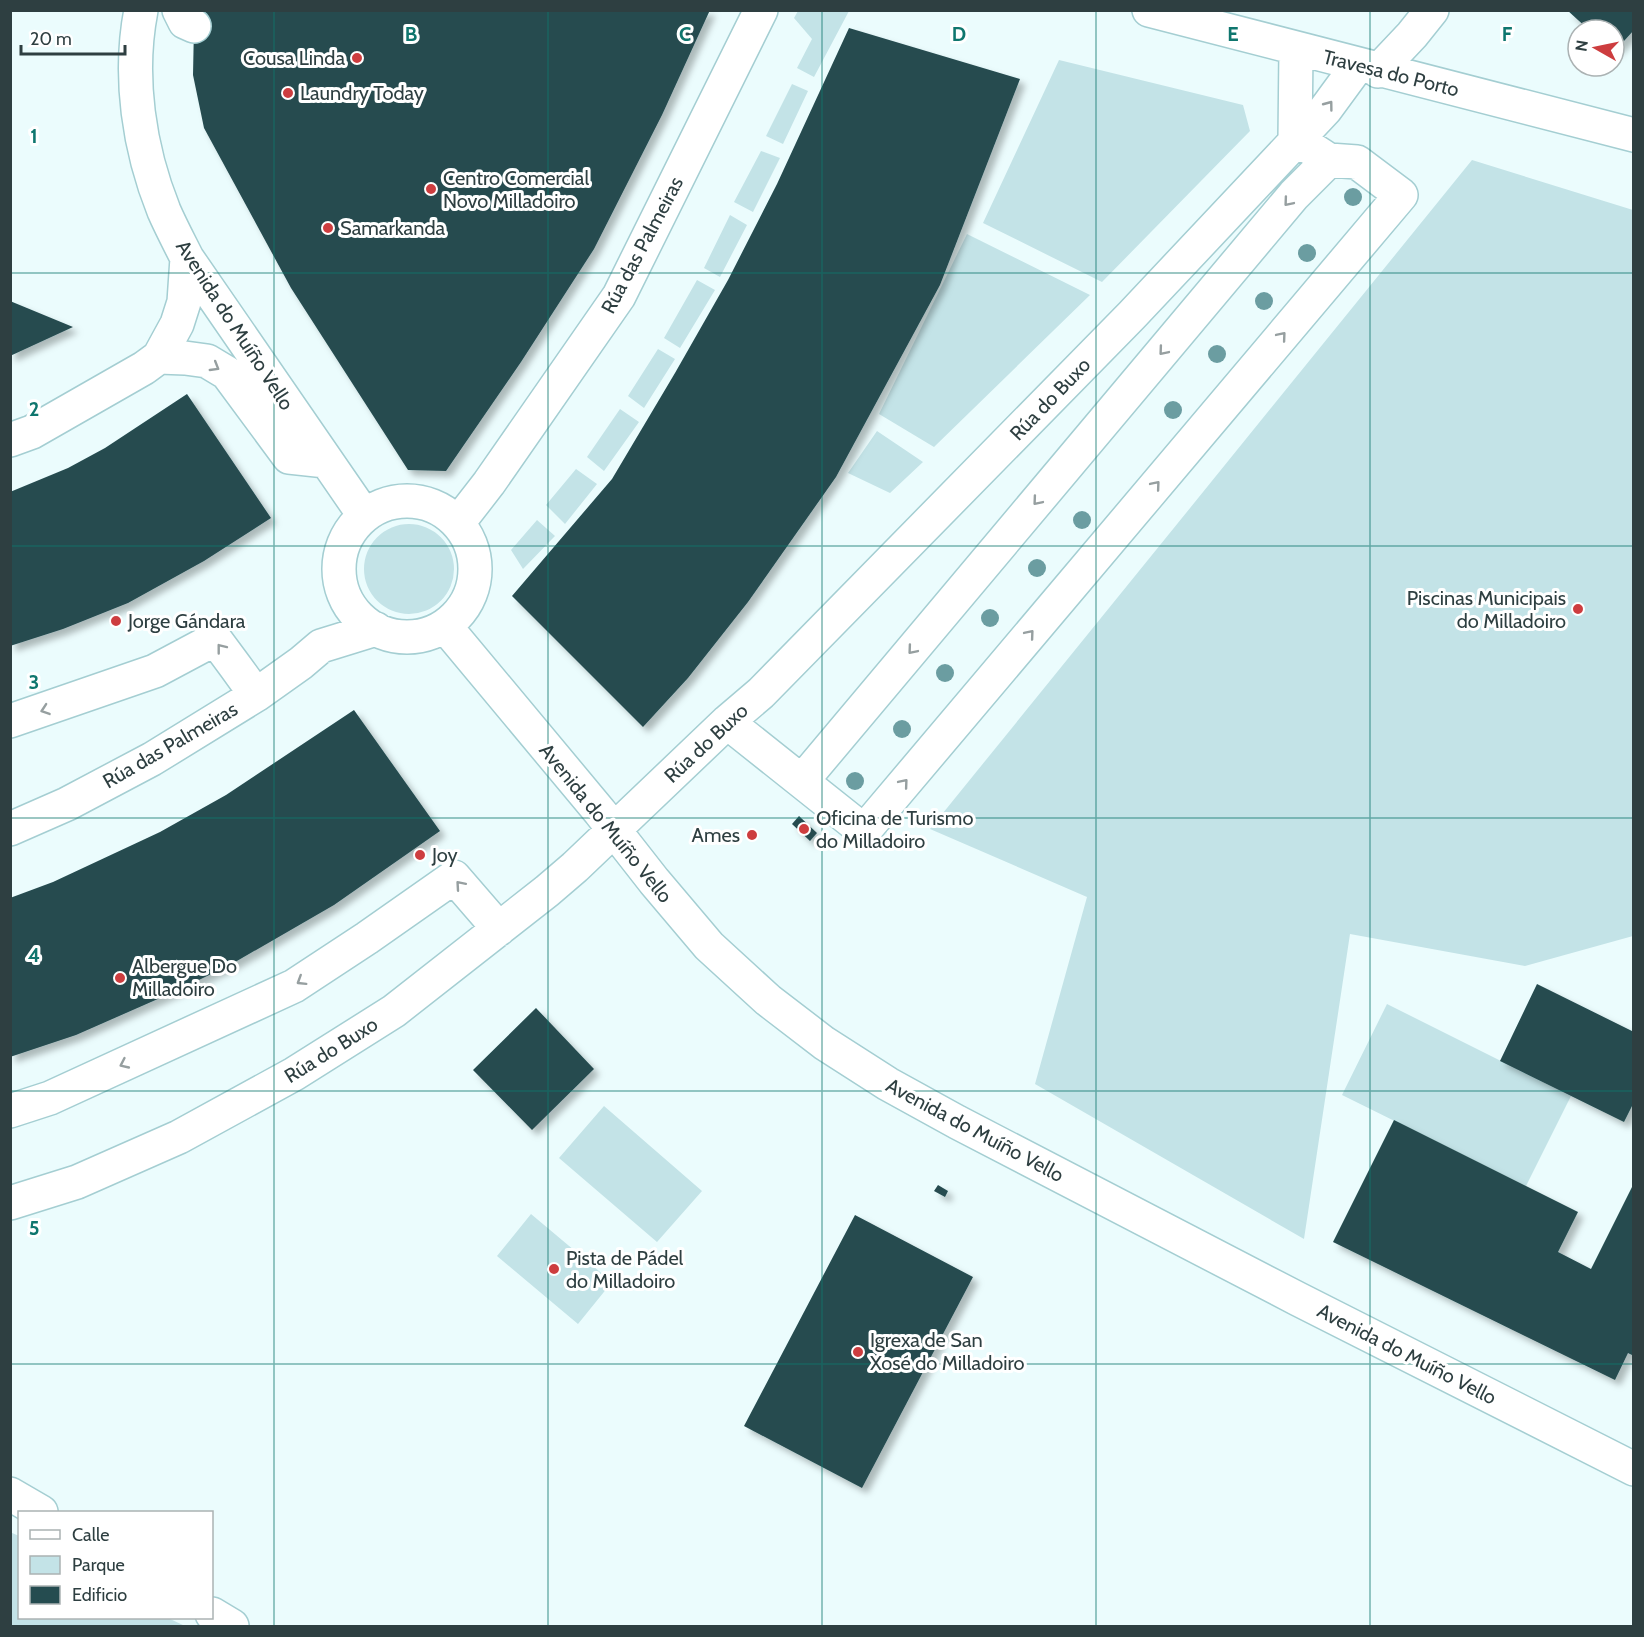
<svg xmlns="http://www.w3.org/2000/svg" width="1644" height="1637" font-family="Cabin,sans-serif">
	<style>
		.green { fill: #c3e3e7 }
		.building { fill: #254c50; filter: url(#shadow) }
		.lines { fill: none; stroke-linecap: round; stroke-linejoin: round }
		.minor-casing { stroke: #a4ced2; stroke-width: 36 }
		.minor { stroke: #fff; stroke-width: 33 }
		.tree { fill: #6b9da1 }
		.oneway { stroke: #969fa0 }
		.grid { fill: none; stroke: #0f766e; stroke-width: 1.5; stroke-opacity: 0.55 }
		.poi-dot { fill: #cd3d3f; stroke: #fff; stroke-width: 2 }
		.labels { text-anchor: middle; stroke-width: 6; stroke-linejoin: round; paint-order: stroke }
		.poi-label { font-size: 20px; fill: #2e3f41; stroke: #fff; text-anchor: start }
		.street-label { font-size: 20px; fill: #2e3f41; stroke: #fff }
		.grid-label { font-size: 20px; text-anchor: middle; font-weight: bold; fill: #0f766e; stroke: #fff; stroke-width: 6; stroke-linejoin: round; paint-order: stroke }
	</style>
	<defs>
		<filter id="shadow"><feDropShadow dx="5.5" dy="5.5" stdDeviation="3" flood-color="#0004"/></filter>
	</defs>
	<rect width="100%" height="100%" fill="#ebfcfd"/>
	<path class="green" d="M798 11H849L814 77 797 68 812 39 794 18Z
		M1059 60 1243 105 1250 131 1102 282 983 223Z
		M792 84 808 91 783 144 766 136Z
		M761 151 780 158 753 212 734 202Z
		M1472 160 1633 210V936L1525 966 1350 934 1304 1239 1035 1084 1087 897 930 829Z
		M730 215 747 225 720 277 704 268Z
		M967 234 1090 295 934 447 879 414Z
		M697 280 715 290 680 348 664 338Z
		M658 349 675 359 644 408 628 396Z
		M620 409 639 422 604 471 587 457Z
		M877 431 923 462 890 493 848 473Z
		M576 469 597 484 565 524 546 505Z
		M537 520 555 536 523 569 511 550Z
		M364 569a45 45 0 1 1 90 0a45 45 0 1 1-90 0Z
		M1387 1004 1571 1096 1526 1186 1342 1095Z
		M604 1106 702 1191 657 1242 559 1158Z
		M531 1214 612 1282 578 1324 497 1256Z
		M10 1532 19 1536 20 1618H168L185 1626H11Z"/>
	<path class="building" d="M199 10H710L662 115 594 249 521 362 446 471 408 470 291 288 204 128 193 75 194 26Z
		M1567 10H1634V30L1614 52V30H1589Z
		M849 28 1020 79 940 285 836 477 748 602 688 678 643 727 512 596 612 479 675 373 728 280 777 184Z
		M10 301 73 327 10 356Z
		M187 394 271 518 204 561 128 603 63 629 10 646V492L68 468 105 448Z
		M354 710 440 831 334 905 230 965 176 991 76 1035 10 1057V898L53 882 160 832 226 795Z
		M799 816 817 833 810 841 792 824Z
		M1537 984 1634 1032V1102L1624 1122 1500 1061Z
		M536 1008 594 1069 532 1130 473 1070Z
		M1394 1120 1578 1212 1558 1252 1591 1269 1634 1183V1356L1628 1353 1615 1380 1333 1242Z
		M938 1185 948 1191 945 1197 934 1191Z
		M855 1215 973 1277 862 1488 744 1426Z"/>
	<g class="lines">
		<defs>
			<path id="minor" d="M141 10C128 77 139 149 164 211 171 227 179 242 187 258L364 515
				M179 10 185 22 194 26
				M1149 10 1634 135
				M1378 71 1412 35 1432 10
				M1295 140 1296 49
				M159 357 185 358 207 361 227 373 289 457 326 461
				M10 440 32 432 144 368 159 357 177 324 184 302 187 258
				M339 569a68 68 0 1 1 136 0a68 68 0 1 1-136 0Z
				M458 523 489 483 619 296 761 10
				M445 626 600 812 654 881 709 946 768 1000 824 1043 888 1084 957 1122 1298 1299 1634 1469
				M10 721 155 671 215 639 235 666 256 695
				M727 722 864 831 1401 195 1357 162 1329 160 1312 149 1295 140
				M802 781 1294 195 1329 160
				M10 829 67 804 152 759 256 695 301 663 321 646 376 629
				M10 1111 50 1098 294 986 367 938 454 877 499 929
				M10 1203 77 1182 179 1137 294 1074 394 1011 547 891 575 867 727 722 761 693 1132 315 1325 110 1358 65
				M10 1494 41 1512
				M212 1614 232 1626"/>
		</defs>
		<use href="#minor" class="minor-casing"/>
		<use href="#minor" class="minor"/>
	</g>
	<g class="tree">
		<circle cx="1353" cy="197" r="9"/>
		<circle cx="1307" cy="253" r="9"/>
		<circle cx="1264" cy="301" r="9"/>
		<circle cx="1217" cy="354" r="9"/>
		<circle cx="1173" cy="410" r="9"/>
		<circle cx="1082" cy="520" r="9"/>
		<circle cx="1037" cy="568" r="9"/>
		<circle cx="990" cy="618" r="9"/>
		<circle cx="945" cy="673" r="9"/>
		<circle cx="902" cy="729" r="9"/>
		<circle cx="855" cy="781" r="9"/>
	</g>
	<defs><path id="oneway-chevron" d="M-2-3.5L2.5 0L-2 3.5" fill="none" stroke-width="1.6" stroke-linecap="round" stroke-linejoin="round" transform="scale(1.5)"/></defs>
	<g class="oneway">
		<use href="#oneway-chevron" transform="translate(1329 105) rotate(-53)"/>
		<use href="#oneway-chevron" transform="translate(1288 202) rotate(130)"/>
		<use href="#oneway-chevron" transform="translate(1282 336) rotate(-50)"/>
		<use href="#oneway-chevron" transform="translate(1163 351) rotate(130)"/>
		<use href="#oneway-chevron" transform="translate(215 367) rotate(31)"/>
		<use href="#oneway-chevron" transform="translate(1156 485) rotate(-50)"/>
		<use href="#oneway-chevron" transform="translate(1037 501) rotate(130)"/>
		<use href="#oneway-chevron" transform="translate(1030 634) rotate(-50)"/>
		<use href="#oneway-chevron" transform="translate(221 648) rotate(-128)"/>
		<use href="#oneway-chevron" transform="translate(912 650) rotate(130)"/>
		<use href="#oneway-chevron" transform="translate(45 710) rotate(161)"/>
		<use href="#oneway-chevron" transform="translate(904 783) rotate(-50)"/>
		<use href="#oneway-chevron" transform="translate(460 885) rotate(-131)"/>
		<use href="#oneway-chevron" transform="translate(301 981) rotate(148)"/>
		<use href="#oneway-chevron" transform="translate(124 1064) rotate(155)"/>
	</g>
	<path class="grid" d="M274 10V1626M548 10V1626M822 10V1626M1096 10V1626M1370 10V1626M10 273H1634M10 546H1634M10 818H1634M10 1091H1634M10 1364H1634"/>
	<g class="poi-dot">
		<circle cx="357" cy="58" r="6"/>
		<circle cx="288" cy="93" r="6"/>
		<circle cx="431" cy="189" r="6"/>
		<circle cx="328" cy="228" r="6"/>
		<circle cx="1578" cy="609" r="6"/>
		<circle cx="116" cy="621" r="6"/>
		<circle cx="804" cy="829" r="6"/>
		<circle cx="752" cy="835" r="6"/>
		<circle cx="420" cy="855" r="6"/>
		<circle cx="120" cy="978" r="6"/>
		<circle cx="554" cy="1269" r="6"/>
		<circle cx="858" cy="1352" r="6"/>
	</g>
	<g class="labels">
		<g class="poi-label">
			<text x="345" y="65" text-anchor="end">Cousa Linda</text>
			<text x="300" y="100">Laundry Today</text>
			<text x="443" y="185">Centro Comercial<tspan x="443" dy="23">Novo Milladoiro</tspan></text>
			<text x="340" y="235">Samarkanda</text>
			<text x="1566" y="605" text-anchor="end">Piscinas Municipais<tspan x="1566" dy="23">do Milladoiro</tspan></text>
			<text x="128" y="628">Jorge Gándara</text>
			<text x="816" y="825">Oficina de Turismo<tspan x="816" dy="23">do Milladoiro</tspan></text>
			<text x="740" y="842" text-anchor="end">Ames</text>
			<text x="432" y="862">Joy</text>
			<text x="132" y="973">Albergue Do<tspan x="132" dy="23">Milladoiro</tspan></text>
			<text x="566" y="1265">Pista de Pádel<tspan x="566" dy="23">do Milladoiro</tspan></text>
			<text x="870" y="1347">Igrexa de San<tspan x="870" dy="23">Xosé do Milladoiro</tspan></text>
		</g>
		<g class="street-label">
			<text transform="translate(1391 73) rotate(14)" y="7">Travesa do Porto</text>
			<text transform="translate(642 245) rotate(-62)" y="7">Rúa das Palmeiras</text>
			<text transform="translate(235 325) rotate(57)" y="7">Avenida do Muíño Vello</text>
			<text transform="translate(1050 399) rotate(-46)" y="7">Rúa do Buxo</text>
			<text transform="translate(706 743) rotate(-43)" y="7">Rúa do Buxo</text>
			<text transform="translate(170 745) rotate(-30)" y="7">Rúa das Palmeiras</text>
			<text transform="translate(606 823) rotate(51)" y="7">Avenida do Muíño Vello</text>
			<text transform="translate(331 1050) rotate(-32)" y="7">Rúa do Buxo</text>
			<text transform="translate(975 1130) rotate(28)" y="7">Avenida do Muíño Vello</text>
			<text transform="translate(1407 1354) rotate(27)" y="7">Avenida do Muíño Vello</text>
		</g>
	</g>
	<g class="grid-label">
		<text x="411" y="41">B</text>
		<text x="685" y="41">C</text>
		<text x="959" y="41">D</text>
		<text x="1233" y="41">E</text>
		<text x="1507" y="41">F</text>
		<text x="34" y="143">1</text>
		<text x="34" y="416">2</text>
		<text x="34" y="689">3</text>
		<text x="34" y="962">4</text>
		<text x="34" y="1235">5</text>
	</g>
	<rect width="1644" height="1637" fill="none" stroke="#2e3f41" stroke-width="24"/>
	<rect x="18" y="1511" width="195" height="108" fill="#ffffff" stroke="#abb2b3" stroke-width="1.5"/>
	<rect x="30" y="1530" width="30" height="9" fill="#ffffff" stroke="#abb2b3" stroke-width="1.5"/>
	<text x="72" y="1541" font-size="18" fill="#2e3f41">Calle</text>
	<rect x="30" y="1556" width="30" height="18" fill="#c3e3e7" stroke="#abb2b3" stroke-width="1.5"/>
	<text x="72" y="1571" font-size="18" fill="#2e3f41">Parque</text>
	<rect x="30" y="1586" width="30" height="18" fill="#254c50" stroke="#abb2b3" stroke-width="1.5"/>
	<text x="72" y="1601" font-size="18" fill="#2e3f41">Edificio</text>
	<g transform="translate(1596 48) rotate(279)"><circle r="28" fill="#ffffff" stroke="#abb2b3" stroke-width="1.5"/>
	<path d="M0-4.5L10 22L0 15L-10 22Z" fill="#cd3d3f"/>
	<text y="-9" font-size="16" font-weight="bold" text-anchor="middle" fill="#2e3f41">N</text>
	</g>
	<path d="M21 45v9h104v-9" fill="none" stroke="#2e3f41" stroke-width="3"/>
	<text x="30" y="45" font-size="18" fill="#2e3f41" stroke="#ffffff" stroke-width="4.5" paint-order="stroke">20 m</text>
</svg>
